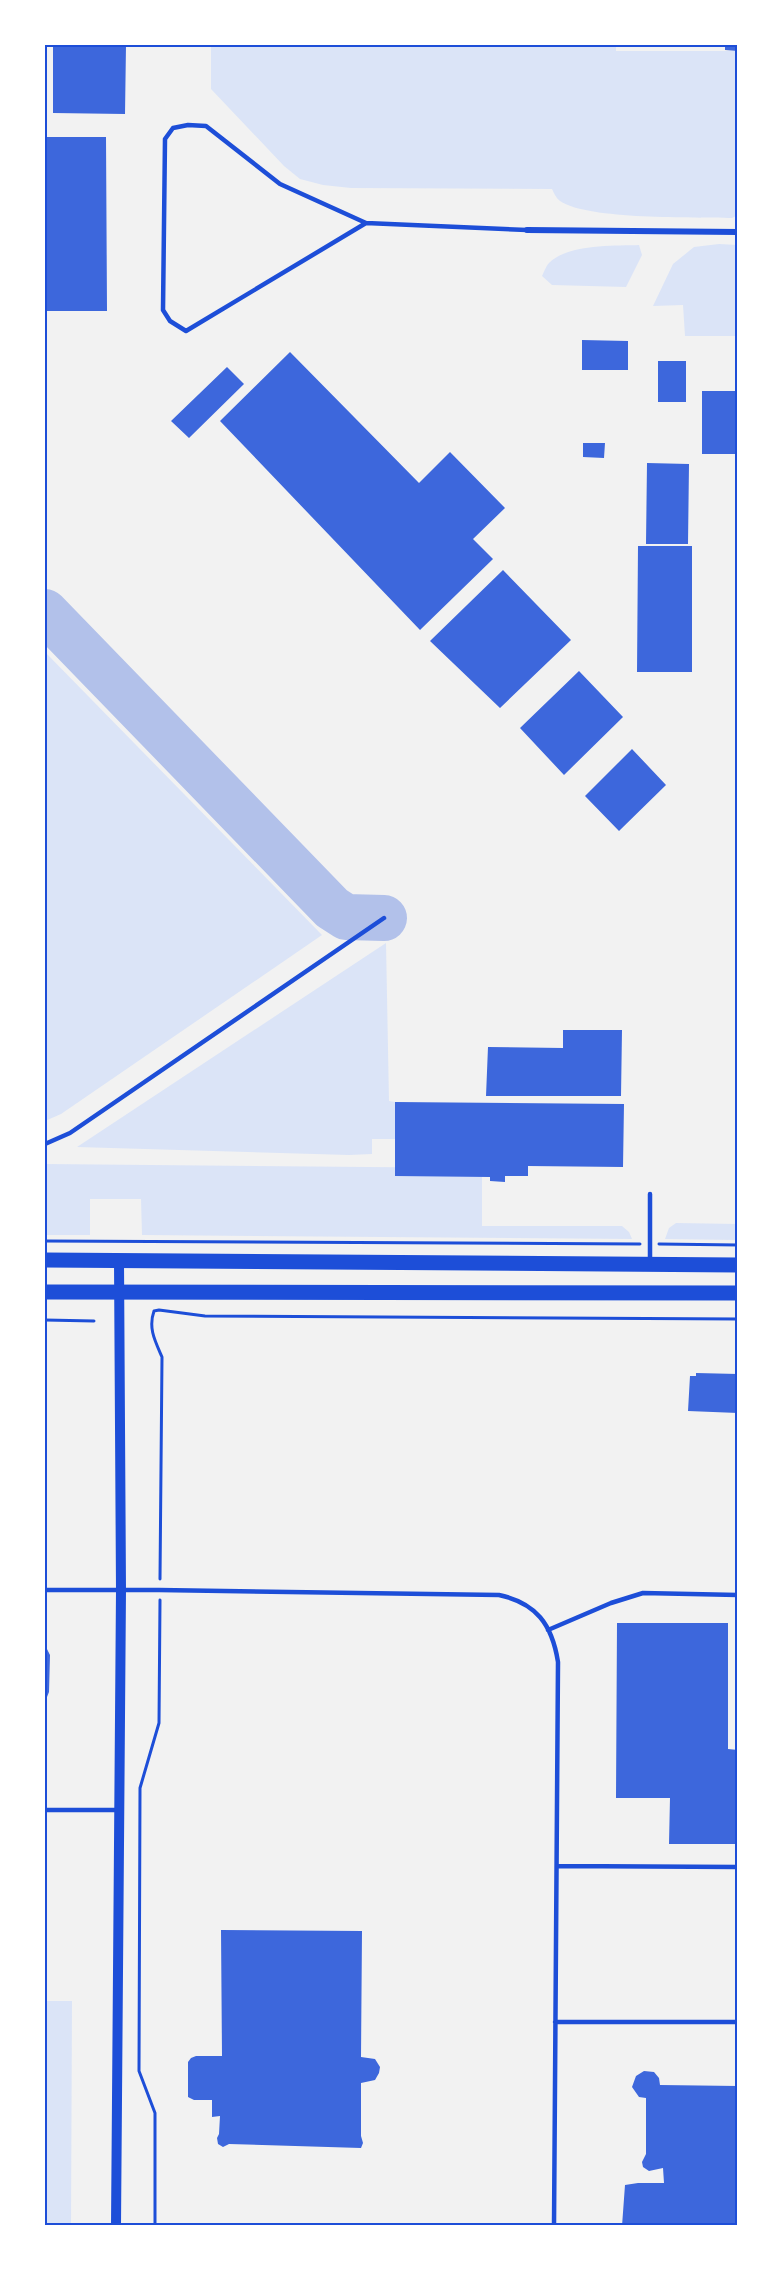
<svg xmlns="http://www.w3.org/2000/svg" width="783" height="2271" font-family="'Golos Text',sans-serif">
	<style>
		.green { fill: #dbe4f7 }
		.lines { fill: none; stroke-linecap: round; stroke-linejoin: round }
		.taxiway { stroke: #b2c1ea; stroke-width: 46 }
		.building { fill: #3d67dc }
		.path { stroke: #1d4ed8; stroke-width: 3 }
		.service { stroke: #1d4ed8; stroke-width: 4.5 }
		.minor { stroke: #1d4ed8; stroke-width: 6 }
		.tertiary { stroke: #1d4ed8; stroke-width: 10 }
		.primary { stroke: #1d4ed8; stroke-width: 15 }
		.neatline { fill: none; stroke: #1d4ed8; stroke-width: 2 }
	</style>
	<rect width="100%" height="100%" fill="#f2f2f2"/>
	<path class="green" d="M211 45H616V51H738V215L732 218C695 217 588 220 560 201 556 198 554 193 552 189L351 188 323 185 300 179 284 166 211 89Z
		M719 244 738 245V336H685L683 305 653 306 673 264 694 247Z
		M639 245 642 255 626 287 552 285 542 276C544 272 546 266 549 263 568 244 613 246 639 245Z
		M45 652 322 935 61 1114 45 1121Z
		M386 943 389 1101 395 1102V1139H372V1154L349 1155 77 1147Z
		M45 1164 482 1168V1226H622L629 1232 632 1239 142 1235 141 1199H90V1235H45Z
		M676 1223 738 1224V1240L665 1239 669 1228Z
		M45 2001H72L71 2226H45Z"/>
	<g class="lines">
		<path class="taxiway" d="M45 612 332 908 346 917 384 918"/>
	</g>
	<path class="building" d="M53 45H126L125 114 53 113Z
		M725 45H738V51L725 50Z
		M45 137H106L107 311H45Z
		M582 340 628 341V370H582Z
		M290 352 419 483 450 452 505 508 473 539 493 559 420 630 220 421Z
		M658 361H686V402H658Z
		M227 367 244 384 189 438 171 421Z
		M702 391H738V454H702Z
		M583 443H605L604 458 583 457Z
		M647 463 689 464 688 544H646Z
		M638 546H692V672H637Z
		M503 570 571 640 500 708 430 641Z
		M579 671 623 717 564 775 520 728Z
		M632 749 666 785 619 831 585 796Z
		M563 1030H622L621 1096H486L488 1047 563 1048Z
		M395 1102 624 1104 623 1167 528 1166V1176H505V1182L490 1181V1177L395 1176Z
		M696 1373 738 1374V1413L688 1411 690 1376H696Z
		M617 1623H728V1749L738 1750V1844H669L670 1798H616Z
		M45 1645 50 1655 49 1692 45 1702Z
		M221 1930 362 1931 361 2057 375 2059 380 2067 379 2073 375 2080 361 2083V2136L363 2143 361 2148 229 2144 223 2147 218 2144 217 2138 219 2134 220 2116 212 2117V2100H194L188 2097V2062L191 2058 196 2056H222Z
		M644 2071 654 2072 659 2078 660 2085 738 2086V2226H622L625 2185 638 2183H664L663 2168 649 2171 643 2167 642 2162 646 2154V2098L639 2097 632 2087 636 2076Z"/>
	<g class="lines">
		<path class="path" d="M45 1241 640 1244
			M659 1244 738 1245
			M45 1320 94 1321
			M160 1579 162 1357C155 1341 148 1328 154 1311L159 1310 205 1316 738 1319
			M155 2226V2113L139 2071 140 1788 159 1723 160 1600"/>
		<path class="service" d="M366 223 186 331 170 321 163 310 165 139 173 128 188 125 206 126 280 184 366 223 527 230
			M45 1144 70 1133 384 918
			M650 1194V1260
			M45 1590H159L499 1595C536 1603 552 1624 558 1662L554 2226
			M548 1630 611 1603 643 1593 738 1595
			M45 1810H120
			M557 1866 738 1867
			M555 2022H738"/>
		<path class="minor" d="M527 230 738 232"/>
		<path class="tertiary" d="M116 2226 121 1590 119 1261"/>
		<path class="primary" d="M45 1260 738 1265
			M45 1292 738 1293"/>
	</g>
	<rect width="783" height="2271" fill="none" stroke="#ffffff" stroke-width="93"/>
	<rect x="46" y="46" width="690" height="2178" class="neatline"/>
</svg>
